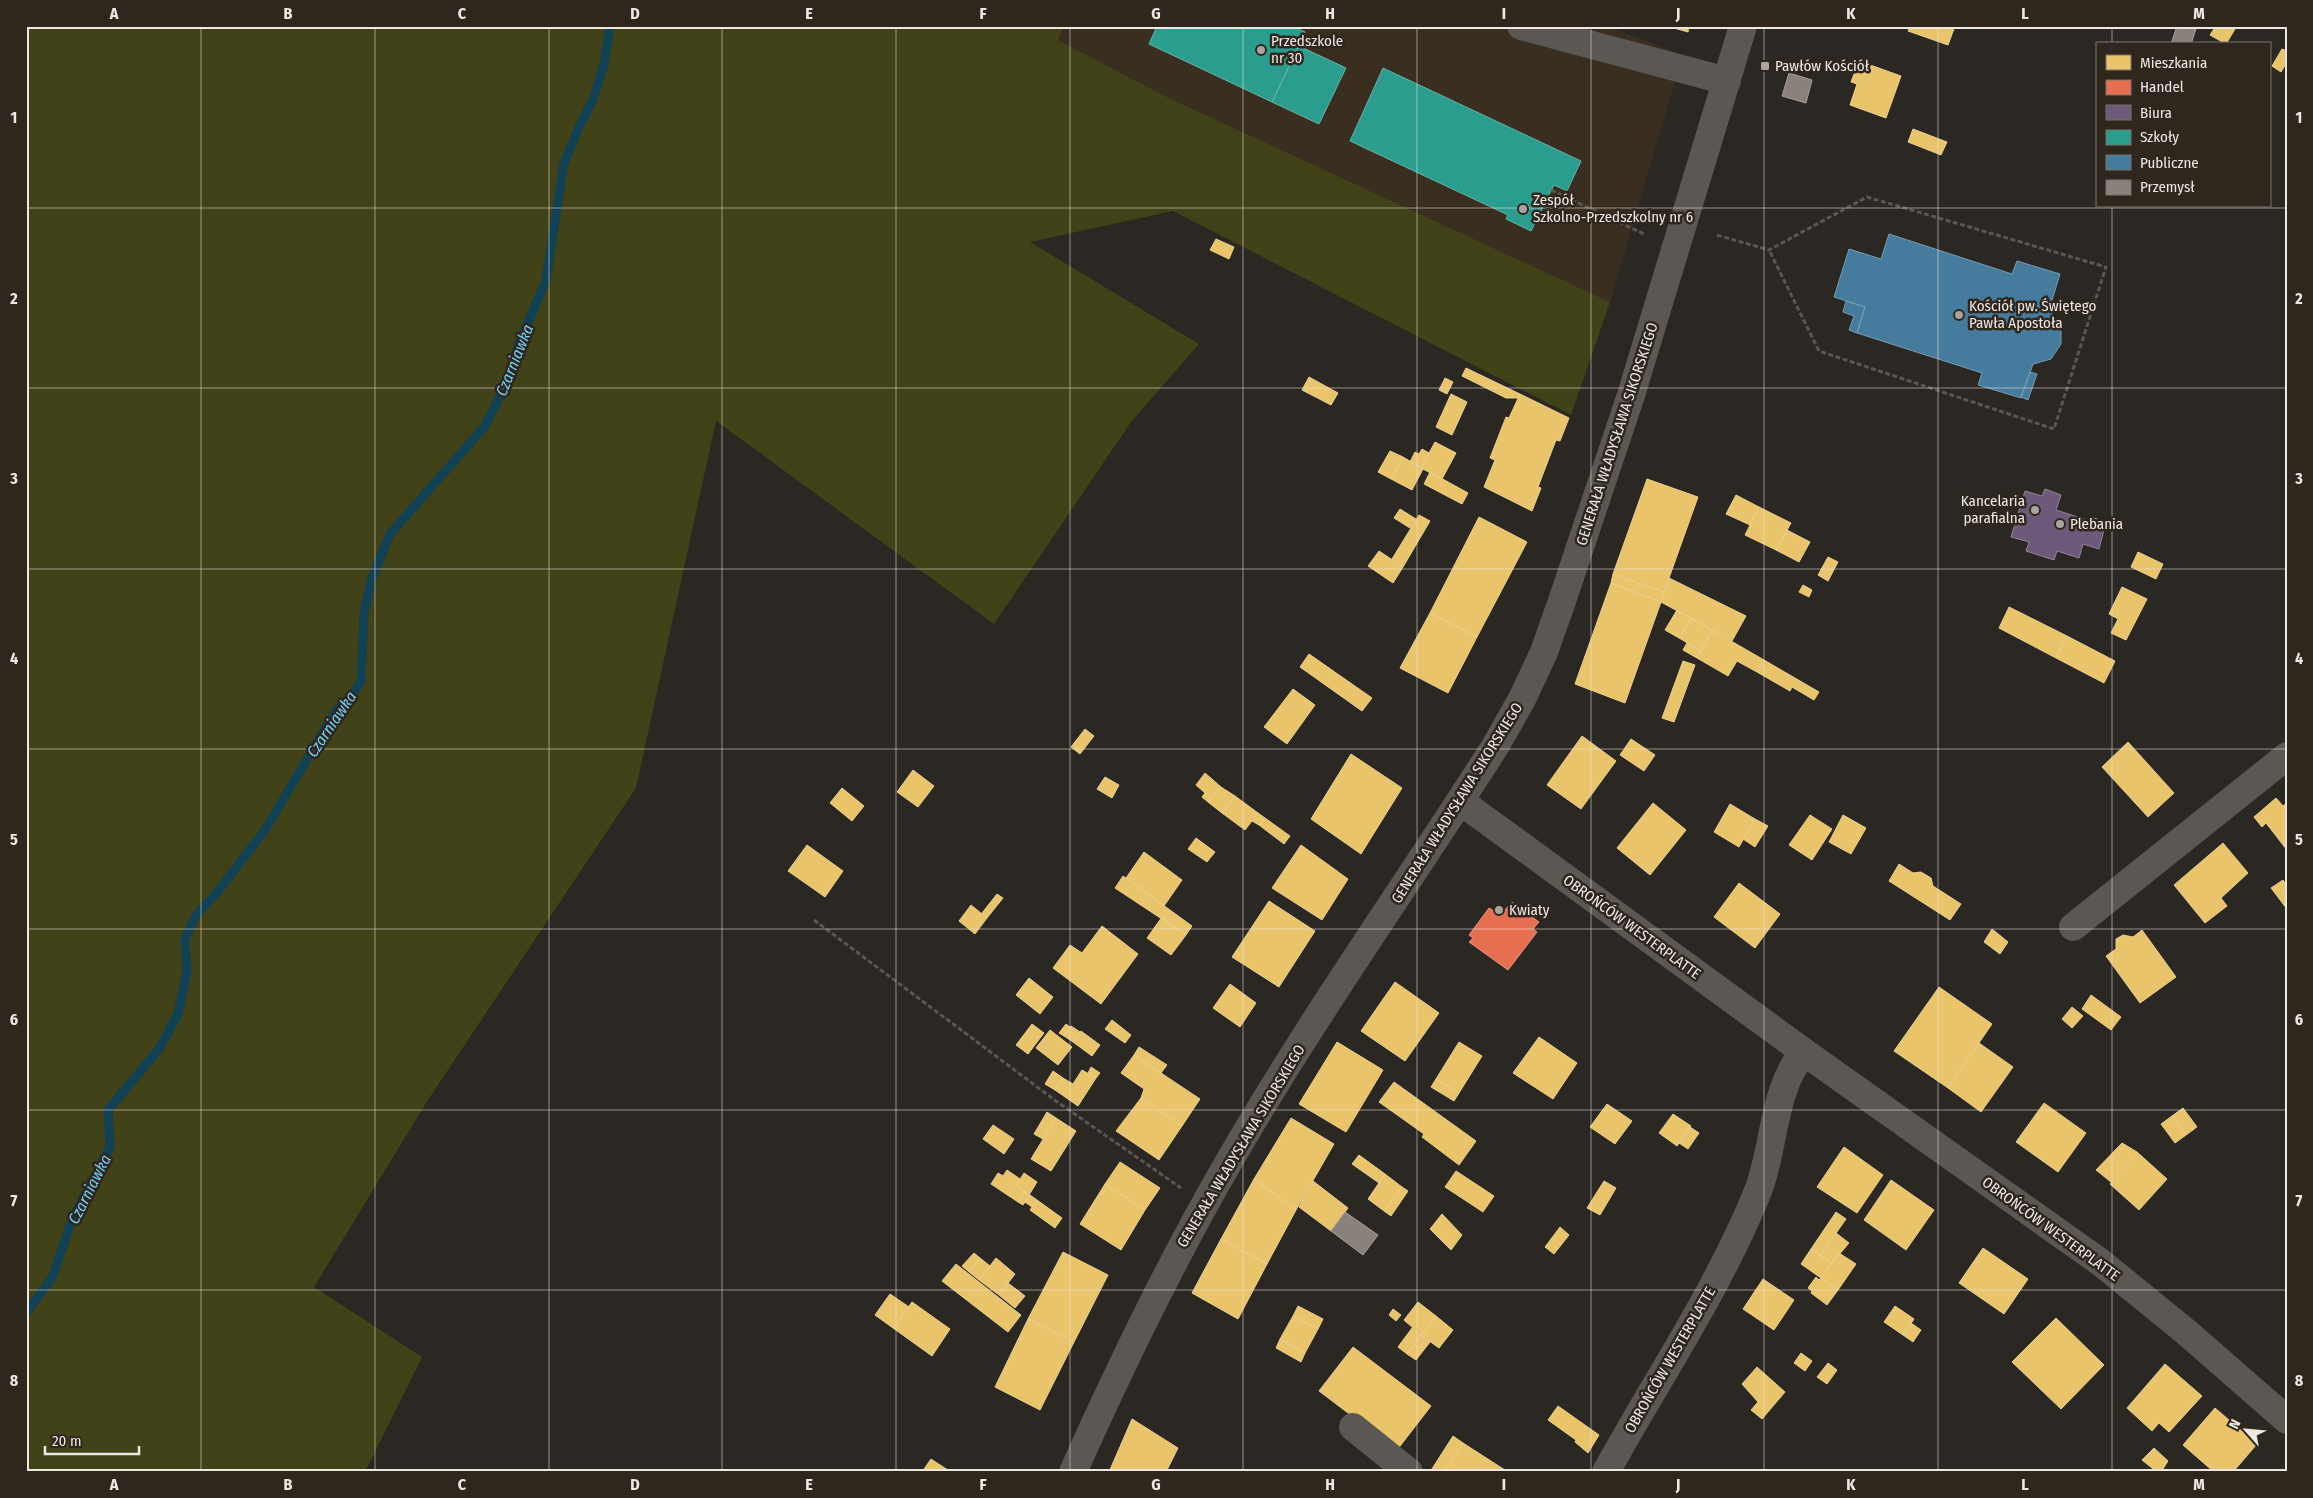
<svg xmlns="http://www.w3.org/2000/svg" width="2313" height="1498" font-family="'Fira Sans Condensed',sans-serif">
	<style>
		.built { fill: #3a2e21 }
		.green { fill: #414217 }
		.homes { fill: #e9c46a; stroke: #eacf8e }
		.shops { fill: #e76f51; stroke: #e9937c }
		.offices { fill: #6d597a; stroke: #948499 }
		.schools { fill: #2a9d8f; stroke: #65b4a8 }
		.public { fill: #457b9d; stroke: #789cb2 }
		.industry { fill: #8a817c; stroke: #a8a09b }
		.lines { fill: none; stroke-linecap: round; stroke-linejoin: round }
		.stream { stroke: #114154; stroke-width: 9 }
		.path { stroke: #5a5753; stroke-width: 3; stroke-dasharray: 5 2.5; stroke-linecap: butt }
		.minor { stroke: #5b5753; stroke-width: 28 }
		.grid { fill: none; stroke: #eee8e2; stroke-width: 1; stroke-opacity: 0.55 }
		.poi-dot { fill: #aaa49f; stroke: #2f271e; stroke-width: 2 }
		.labels { text-anchor: middle; stroke-width: 5; stroke-linejoin: round; paint-order: stroke }
		.poi-label { font-size: 15px; fill: #eee8e2; stroke: #2f271e; text-anchor: start }
		.street-label { font-size: 15px; fill: #eee8e2; stroke: #2f271e }
		.water-label { font-size: 16px; font-style: italic; fill: #70d1fd; stroke: #2f271e }
		.neatline { fill: none; stroke: #eee8e2; stroke-width: 2 }
		.grid-label { font-size: 16px; text-anchor: middle; font-weight: bold; fill: #eee8e2 }
	</style>
	<rect width="100%" height="100%" fill="#2b2722"/>
	<path class="built" d="M1064 26H1606L1683 55 1610 302 1171 99 1058 40Z"/>
	<path class="green" d="M26 26H1064L1058 40 1171 99 1610 302 1571 415 1173 211 1030 242 1199 344 1131 422 994 624 716 421 636 788 426 1103 314 1287 422 1357 365 1472H26Z"/>
	<path class="homes" d="M1667 26H1689L1688 32Z
		M1910 26H1955L1948 45 1908 31Z
		M2216 26H2231L2235 29 2226 44 2210 35Z
		M2282 49 2287 51V62L2281 72 2272 66Z
		M1859 61 1901 76 1886 118 1850 105 1857 84 1851 82Z
		M1913 129 1947 142 1941 155 1908 142Z
		M1216 239 1234 247 1229 259 1210 250Z
		M1466 368 1520 394 1518 398H1506L1462 376Z
		M1309 377 1338 393 1331 405 1302 390Z
		M1445 378 1453 382 1447 394 1439 390Z
		M1451 394 1467 402 1452 435 1436 427Z
		M1520 394 1569 418 1560 441 1556 440 1538 487 1541 488 1532 511 1484 487 1495 460 1490 458 1506 417 1509 418Z
		M1435 442 1456 453 1442 479 1421 468Z
		M1422 449 1429 453 1421 468 1410 462 1415 452 1419 454Z
		M1390 451 1403 457 1391 479 1378 472Z
		M1403 457 1423 469 1412 490 1391 479Z
		M1430 472 1468 493 1462 504 1424 484Z
		M1647 479 1698 497 1664 592 1613 574Z
		M1736 495 1759 507 1750 525 1726 514Z
		M1759 507 1791 523 1776 550 1745 535Z
		M1400 509 1416 519 1410 528 1394 518Z
		M1419 515 1430 521 1403 567 1392 559Z
		M1479 517 1527 542 1477 637 1430 613Z
		M1787 530 1810 542 1799 562 1776 550Z
		M1379 551 1403 567 1393 583 1368 566Z
		M2138 552 2163 564 2156 579 2131 567Z
		M1828 557 1838 562 1828 581 1818 575Z
		M1613 574 1664 592 1661 602 1611 583Z
		M1669 578 1746 616 1732 641 1661 602Z
		M1611 583 1661 602 1625 703 1575 684Z
		M1803 585 1812 590 1809 597 1799 592Z
		M2122 587 2147 599 2126 640 2111 633 2118 619 2109 614Z
		M2009 607 2067 636 2056 658 1999 628Z
		M1677 610 1691 618 1679 638 1665 630Z
		M1430 613 1477 637 1448 693 1400 668Z
		M1691 618 1712 630 1701 651 1679 638Z
		M1712 630 1764 660 1757 672 1737 661 1728 676 1697 658Z
		M2067 636 2115 661 2104 683 2056 658Z
		M1687 643 1701 651 1697 658 1683 650Z
		M1309 654 1372 698 1362 711 1300 667Z
		M1764 660 1819 692 1814 700 1792 687 1790 691 1757 672Z
		M1683 661 1695 665 1674 722 1662 718Z
		M1293 689 1315 705 1287 744 1264 727Z
		M1085 729 1094 736 1080 754 1071 747Z
		M1582 736 1616 761 1581 809 1547 785Z
		M1631 739 1655 755 1644 771 1620 755Z
		M2128 742 2174 793 2148 817 2102 767Z
		M1351 754 1402 788 1361 854 1311 819Z
		M913 770 934 786 918 807 897 792Z
		M1205 773 1221 787 1208 802 1202 797 1205 793 1196 785Z
		M1105 777 1119 785 1112 798 1097 789Z
		M1221 787 1235 796 1222 813 1208 802Z
		M842 788 864 806 852 821 830 803Z
		M1235 796 1258 813 1245 830 1222 813Z
		M2276 798 2283 806 2287 803V850L2266 823 2262 827 2254 817Z
		M1653 803 1686 830 1650 875 1617 848Z
		M1730 804 1755 819 1739 847 1714 832Z
		M1258 813 1265 818 1259 825 1252 821Z
		M1810 815 1832 829 1812 860 1789 845Z
		M1843 815 1866 828 1851 854 1829 842Z
		M1265 818 1290 836 1284 844 1259 825Z
		M1755 819 1768 826 1755 847 1743 839Z
		M1196 838 1215 852 1207 862 1188 849Z
		M2223 843 2248 873 2221 898 2227 906 2205 923 2174 885Z
		M807 845 843 871 825 897 788 871Z
		M1301 845 1348 879 1322 920 1272 888Z
		M1144 852 1182 880 1164 906 1126 878Z
		M1899 864 1913 873 1921 872 1931 878 1933 886 1961 904 1950 920 1889 881Z
		M1123 876 1192 926 1186 935 1115 888Z
		M2283 880 2287 886V909L2271 888Z
		M1739 883 1780 914 1755 948 1714 917Z
		M997 894 1003 898 987 918 982 913Z
		M1269 901 1315 931 1279 987 1232 957Z
		M971 905 987 918 975 934 959 921Z
		M1162 917 1186 935 1171 955 1147 938Z
		M1102 926 1138 954 1101 1004 1053 968 1070 945 1082 953Z
		M1992 929 2008 942 2000 954 1984 942Z
		M2142 930 2176 977 2140 1003 2106 956 2116 949V939L2123 935 2133 937Z
		M1029 978 1053 997 1040 1014 1016 995Z
		M1395 982 1439 1013 1405 1061 1361 1031Z
		M1230 984 1256 1003 1240 1027 1213 1008Z
		M1939 987 1992 1024 1948 1088 1894 1051Z
		M2091 995 2121 1017 2111 1030 2082 1009Z
		M2072 1007 2083 1016 2072 1028 2062 1019Z
		M1112 1020 1131 1035 1125 1043 1105 1029Z
		M1032 1024 1044 1033 1028 1054 1016 1045Z
		M1066 1024 1070 1027 1064 1036 1059 1033Z
		M1071 1026 1080 1032 1073 1042 1064 1036Z
		M1050 1030 1072 1047 1058 1065 1036 1048Z
		M1081 1031 1100 1045 1092 1056 1073 1042Z
		M1539 1037 1577 1063 1553 1099 1513 1073Z
		M1337 1042 1383 1070 1346 1132 1299 1104Z
		M1459 1042 1482 1056 1459 1093 1436 1079Z
		M1979 1043 2013 1067 1981 1112 1948 1088Z
		M1139 1047 1167 1065 1161 1073 1134 1055Z
		M1134 1055 1200 1099 1182 1126 1141 1098 1144 1089 1121 1073Z
		M1091 1067 1100 1073 1096 1078 1088 1073Z
		M1082 1070 1096 1078 1078 1106 1055 1090 1063 1078 1073 1084Z
		M1053 1071 1063 1078 1055 1090 1045 1084Z
		M1436 1079 1459 1093 1454 1101 1431 1087Z
		M1394 1082 1476 1141 1459 1165 1422 1137 1424 1134 1379 1102Z
		M1141 1098 1182 1126 1159 1160 1116 1131Z
		M2044 1103 2086 1133 2058 1172 2016 1142Z
		M1607 1104 1632 1121 1615 1144 1590 1127Z
		M2183 1108 2197 1127 2186 1135 2172 1116Z
		M1047 1112 1056 1118 1043 1139 1034 1134Z
		M1673 1114 1691 1126 1677 1146 1659 1133Z
		M2172 1116 2186 1135 2175 1143 2161 1124Z
		M1056 1118 1076 1131 1051 1171 1031 1159Z
		M1291 1118 1334 1144 1296 1210 1254 1179Z
		M993 1125 1014 1139 1004 1154 983 1139Z
		M1690 1127 1699 1133 1688 1149 1679 1143Z
		M2122 1143 2137 1152 2111 1182 2096 1170Z
		M1844 1147 1883 1175 1857 1213 1817 1187Z
		M2137 1152 2167 1179 2139 1210 2110 1184Z
		M1359 1155 1385 1174 1379 1183 1352 1164Z
		M1120 1162 1160 1188 1145 1210 1105 1184Z
		M1007 1170 1020 1179 1016 1186 1025 1192 1018 1202 991 1184 998 1173 1003 1176Z
		M1456 1171 1494 1196 1483 1212 1445 1187Z
		M1024 1173 1037 1182 1029 1195 1016 1186Z
		M1385 1174 1402 1187 1384 1211 1368 1199Z
		M1254 1179 1296 1210 1267 1264 1221 1239Z
		M1891 1180 1934 1210 1906 1250 1864 1220Z
		M1313 1181 1348 1208 1331 1231 1299 1207Z
		M1604 1181 1616 1188 1600 1215 1587 1208Z
		M1105 1184 1145 1210 1121 1250 1080 1224Z
		M1402 1187 1408 1191 1391 1216 1384 1211Z
		M1025 1192 1030 1195 1023 1205 1018 1202Z
		M1030 1195 1037 1200 1032 1207 1025 1202Z
		M1037 1200 1062 1218 1055 1228 1030 1210Z
		M1836 1212 1846 1219 1820 1256 1811 1249Z
		M1442 1214 1462 1235 1451 1250 1430 1229Z
		M1560 1227 1569 1235 1554 1254 1545 1247Z
		M1836 1233 1849 1243 1832 1263 1820 1256Z
		M1221 1239 1267 1264 1238 1319 1192 1293Z
		M1983 1248 2028 1279 2004 1314 1959 1283Z
		M1811 1249 1832 1263 1821 1278 1801 1264Z
		M1063 1252 1108 1275 1074 1342 1028 1319Z
		M974 1253 980 1258 969 1272 962 1266Z
		M1839 1253 1856 1264 1838 1290 1821 1278Z
		M980 1258 990 1266 979 1280 969 1272Z
		M996 1258 1015 1274 999 1295 979 1280Z
		M956 1264 1021 1315 1008 1332 942 1281Z
		M1816 1277 1819 1280 1821 1278 1838 1290 1827 1305 1811 1293 1812 1291 1808 1288Z
		M1763 1279 1794 1300 1774 1330 1743 1309Z
		M1008 1283 1025 1296 1015 1308 999 1295Z
		M890 1294 909 1307 893 1328 875 1315Z
		M912 1302 950 1329 932 1356 893 1328Z
		M1418 1302 1436 1316 1421 1335 1404 1320Z
		M1298 1306 1323 1319 1318 1329 1293 1316Z
		M1895 1306 1914 1319 1903 1335 1884 1322Z
		M1393 1309 1401 1315 1396 1321 1389 1315Z
		M1293 1316 1318 1329 1305 1353 1280 1339Z
		M1436 1316 1453 1330 1439 1348 1421 1335Z
		M2056 1318 2104 1365 2061 1409 2012 1362Z
		M1028 1319 1074 1342 1040 1410 995 1387Z
		M1911 1323 1921 1330 1913 1342 1903 1335Z
		M1412 1328 1421 1335 1407 1354 1398 1347Z
		M1421 1335 1430 1342 1416 1360 1407 1354Z
		M1280 1339 1305 1353 1301 1362 1276 1348Z
		M1353 1347 1431 1406 1397 1450 1319 1391Z
		M1801 1353 1812 1361 1805 1371 1794 1363Z
		M1828 1363 1837 1370 1827 1384 1817 1377Z
		M2165 1364 2202 1396 2169 1432 2159 1423 2152 1431 2127 1408Z
		M1757 1367 1785 1392 1762 1419 1751 1410 1758 1402 1742 1384Z
		M1558 1406 1599 1435 1588 1453 1575 1442 1576 1440 1548 1420Z
		M2215 1408 2257 1444 2233 1472H2214L2183 1445Z
		M1132 1419 1178 1448 1166 1472H1109Z
		M1453 1436 1463 1443 1444 1472H1430Z
		M1463 1443 1508 1472H1444Z
		M2154 1448 2168 1461 2161 1472H2157L2142 1460Z
		M931 1459 937 1463 951 1472H922Z"/>
	<path class="shops" d="M1512 902 1539 922 1533 929 1537 932 1508 970 1469 942 1473 938 1469 935 1489 908 1494 911 1505 910Z"/>
	<path class="offices" d="M2045 489 2061 495 2056 510 2090 521 2091 517 2106 522 2099 549 2083 544 2079 558 2057 551 2054 560 2026 551 2029 542 2011 537 2025 491 2042 496Z"/>
	<path class="schools" d="M1157 26H1292L1305 32 1272 102 1149 44Z
		M1299 46 1346 68 1319 124 1272 102Z
		M1383 68 1581 161 1567 191 1554 185 1531 231 1506 219 1508 215 1350 141Z"/>
	<path class="public" d="M1889 234 2012 274 2017 261 2060 274 2049 310 2061 325V344L2051 359 2033 364 2021 398 1978 385 1982 373 1857 333 1865 307 1834 297 1849 249 1881 259Z
		M1846 301 1865 307 1857 333 1849 330 1854 316 1843 312Z
		M2030 372 2037 374 2028 400 2021 397Z"/>
	<path class="industry" d="M2177 26H2197L2191 44H2171Z
		M1789 73 1812 80 1806 103 1782 96Z
		M1345 1212 1378 1235 1363 1255 1331 1231Z"/>
	<g class="lines">
		<path class="stream" d="M26 1313 52 1278 73 1217 110 1147 108 1110 159 1049 178 1014 187 972 185 939 196 915 216 894 267 827 335 712 353 694 361 681 364 613 372 578 390 534 485 426 509 378 518 345 546 281 564 163 580 125 593 100 604 64 610 26"/>
		<path class="path" d="M1551 190 1644 234
			M1717 235 1769 250 1867 197 2106 267 2054 429 1819 351 1769 250
			M814 920 1056 1101 1181 1188"/>
		<path class="minor" d="M1521 26 1727 81
			M1460 801 1804 1052 2100 1262 2185 1331 2287 1420
			M2073 927 2287 756
			M1353 1427 1409 1472
			M1073 1472C1120 1367 1169 1265 1227 1165 1309 1022 1407 885 1496 745L1522 699 1544 652 1562 601 1631 395 1743 26
			M1606 1472C1657 1379 1718 1290 1758 1191 1775 1148 1772 1089 1804 1052"/>
	</g>
	<path class="grid" d="M201 26V1472M375 26V1472M549 26V1472M722 26V1472M896 26V1472M1070 26V1472M1243 26V1472M1417 26V1472M1591 26V1472M1764 26V1472M1938 26V1472M2112 26V44M2112 206V1472M26 208H2287M26 388H2287M26 569H2287M26 749H2287M26 929H2287M26 1110H2287M26 1290H2287"/>
	<g class="poi-dot">
		<circle cx="1261" cy="50" r="5"/>
		<rect x="1760" y="61" width="10" height="10" rx="2.5"/>
		<circle cx="1523" cy="209" r="5"/>
		<circle cx="1959" cy="315" r="5"/>
		<circle cx="2035" cy="510" r="5"/>
		<circle cx="2060" cy="524" r="5"/>
		<circle cx="1499" cy="910" r="5"/>
	</g>
	<g class="labels">
		<g class="poi-label">
			<text x="1271" y="46">Przedszkole<tspan x="1271" dy="17">nr 30</tspan></text>
			<text x="1775" y="71">Pawłów Kościół</text>
			<text x="1533" y="205">Zespół<tspan x="1533" dy="17">Szkolno-Przedszkolny nr 6</tspan></text>
			<text x="1969" y="311">Kościół pw. Świętego<tspan x="1969" dy="17">Pawła Apostoła</tspan></text>
			<text x="2025" y="506" text-anchor="end">Kancelaria<tspan x="2025" dy="17">parafialna</tspan></text>
			<text x="2070" y="529">Plebania</text>
			<text x="1509" y="915">Kwiaty</text>
		</g>
		<g class="street-label">
			<text transform="translate(1617 434) rotate(-72)" y="5">GENERAŁA WŁADYSŁAWA SIKORSKIEGO</text>
			<text transform="translate(1457 803) rotate(-58)" y="5">GENERAŁA WŁADYSŁAWA SIKORSKIEGO</text>
			<text transform="translate(1632 927) rotate(36)" y="5">OBROŃCÓW WESTERPLATTE</text>
			<text transform="translate(1241 1146) rotate(-59)" y="5">GENERAŁA WŁADYSŁAWA SIKORSKIEGO</text>
			<text transform="translate(2051 1229) rotate(36)" y="5">OBROŃCÓW WESTERPLATTE</text>
			<text transform="translate(1670 1360) rotate(-60)" y="5">OBROŃCÓW WESTERPLATTE</text>
		</g>
		<g class="water-label">
			<text transform="translate(514 360) rotate(-68)" y="6">Czarniawka</text>
			<text transform="translate(331 724) rotate(-56)" y="6">Czarniawka</text>
			<text transform="translate(89 1189) rotate(-63)" y="6">Czarniawka</text>
		</g>
	</g>
	<rect width="2313" height="1498" fill="none" stroke="#2f271e" stroke-width="55"/>
	<rect x="2096" y="42" width="175" height="165" fill="#2f271e" stroke="#7b746c"/>
	<rect x="2106" y="55" width="25" height="15" fill="#e9c46a" stroke="#7b746c"/>
	<text x="2140" y="68" font-size="15" fill="#eee8e2">Mieszkania</text>
	<rect x="2106" y="80" width="25" height="15" fill="#e76f51" stroke="#7b746c"/>
	<text x="2140" y="92" font-size="15" fill="#eee8e2">Handel</text>
	<rect x="2106" y="105" width="25" height="15" fill="#6d597a" stroke="#7b746c"/>
	<text x="2140" y="118" font-size="15" fill="#eee8e2">Biura</text>
	<rect x="2106" y="130" width="25" height="15" fill="#2a9d8f" stroke="#7b746c"/>
	<text x="2140" y="142" font-size="15" fill="#eee8e2">Szkoły</text>
	<rect x="2106" y="155" width="25" height="15" fill="#457b9d" stroke="#7b746c"/>
	<text x="2140" y="168" font-size="15" fill="#eee8e2">Publiczne</text>
	<rect x="2106" y="180" width="25" height="15" fill="#8a817c" stroke="#7b746c"/>
	<text x="2140" y="192" font-size="15" fill="#eee8e2">Przemysł</text>
	<g transform="translate(2246 1430) rotate(297)" stroke="#2f271e" stroke-width="4" paint-order="stroke">
	<path d="M0-4L9 19L0 12L-9 19Z" fill="#eee8e2"/>
	<text y="-8" font-size="14" font-weight="bold" text-anchor="middle" fill="#eee8e2">N</text>
	</g>
	<path d="M45 1446v8h94v-8" fill="none" stroke="#eee8e2" stroke-width="2.5"/>
	<text x="52" y="1446" font-size="15" fill="#eee8e2" stroke="#2f271e" stroke-width="4" paint-order="stroke">20 m</text>
	<rect x="28" y="28" width="2258" height="1442" class="neatline"/>
	<g class="grid-label">
		<text x="114" y="19">A</text>
		<text x="288" y="19">B</text>
		<text x="462" y="19">C</text>
		<text x="635" y="19">D</text>
		<text x="809" y="19">E</text>
		<text x="983" y="19">F</text>
		<text x="1156" y="19">G</text>
		<text x="1330" y="19">H</text>
		<text x="1504" y="19">I</text>
		<text x="1678" y="19">J</text>
		<text x="1851" y="19">K</text>
		<text x="2025" y="19">L</text>
		<text x="2199" y="19">M</text>
		<text x="14" y="123">1</text>
		<text x="2299" y="123">1</text>
		<text x="14" y="304">2</text>
		<text x="2299" y="304">2</text>
		<text x="14" y="484">3</text>
		<text x="2299" y="484">3</text>
		<text x="14" y="664">4</text>
		<text x="2299" y="664">4</text>
		<text x="14" y="845">5</text>
		<text x="2299" y="845">5</text>
		<text x="14" y="1025">6</text>
		<text x="2299" y="1025">6</text>
		<text x="14" y="1206">7</text>
		<text x="2299" y="1206">7</text>
		<text x="14" y="1386">8</text>
		<text x="2299" y="1386">8</text>
		<text x="114" y="1490">A</text>
		<text x="288" y="1490">B</text>
		<text x="462" y="1490">C</text>
		<text x="635" y="1490">D</text>
		<text x="809" y="1490">E</text>
		<text x="983" y="1490">F</text>
		<text x="1156" y="1490">G</text>
		<text x="1330" y="1490">H</text>
		<text x="1504" y="1490">I</text>
		<text x="1678" y="1490">J</text>
		<text x="1851" y="1490">K</text>
		<text x="2025" y="1490">L</text>
		<text x="2199" y="1490">M</text>
	</g>
</svg>
